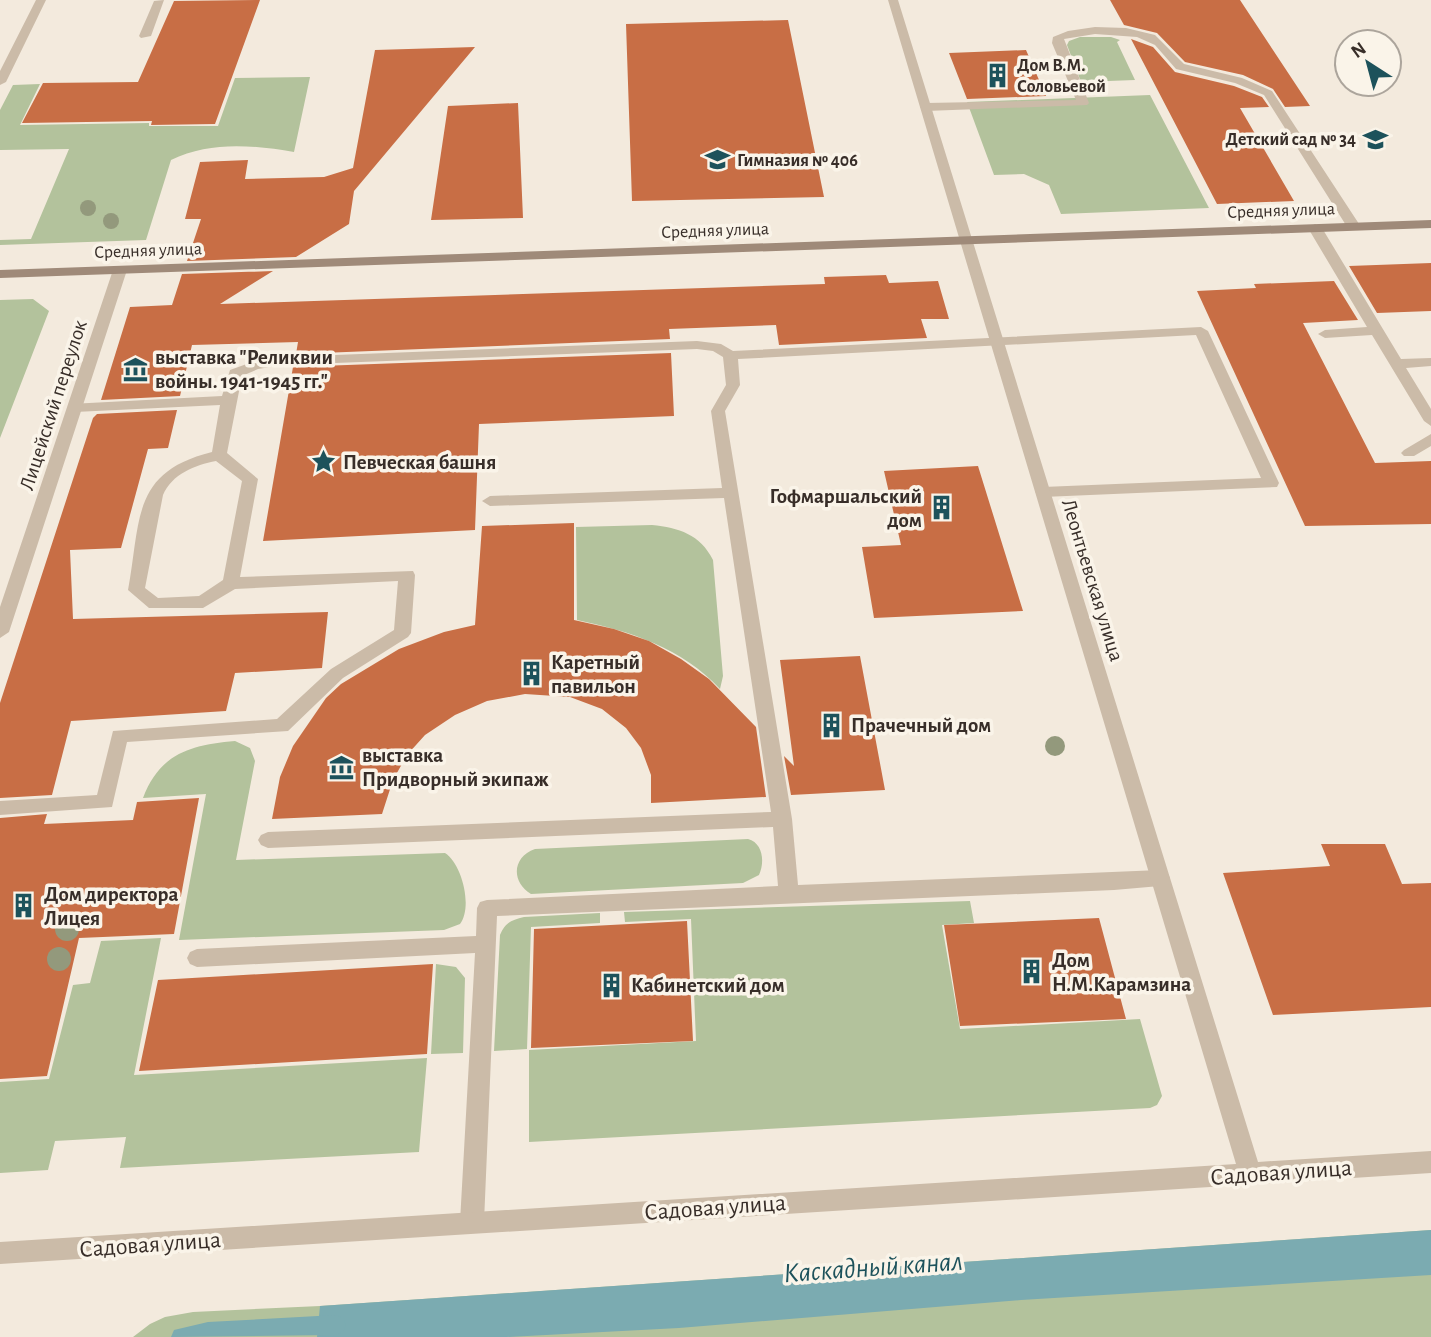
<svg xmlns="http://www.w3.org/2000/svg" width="1431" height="1337" font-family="'Alegreya Sans',sans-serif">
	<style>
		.green { fill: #b3c29c }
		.water { fill: #7babb1 }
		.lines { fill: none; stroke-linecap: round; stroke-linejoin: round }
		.stream { fill: #7babb1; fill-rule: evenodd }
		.building { fill: #c86e45 }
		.lane { fill: #cbbba8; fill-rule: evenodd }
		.street { fill: #cbbba8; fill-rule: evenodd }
		.secondary { fill: #9f8a79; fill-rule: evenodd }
		.tree { fill: #93997c }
		.labels { text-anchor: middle; stroke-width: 7; stroke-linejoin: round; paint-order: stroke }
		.far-poi-label { font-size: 18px; font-weight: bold; fill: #382e29; stroke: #faf4e9; text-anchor: start }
		.far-street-label { font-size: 18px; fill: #382e29; stroke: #faf4e9 }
		.poi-label { font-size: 21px; font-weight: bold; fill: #382e29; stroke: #faf4e9; text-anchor: start }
		.street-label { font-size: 21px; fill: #382e29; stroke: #faf4e9 }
		.near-street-label { font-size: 24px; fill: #382e29; stroke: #faf4e9 }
		.near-water-label { font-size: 28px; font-style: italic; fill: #1d525b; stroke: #faf4e9 }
	</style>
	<rect width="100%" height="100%" fill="#f3eadd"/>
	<path class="green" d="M1080 37H1111L1120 40 1117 42 1135 80 1081 82 1067 45 1069 41Z
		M310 77 294 152C252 145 210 141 171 160L146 240 0 245V240L31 239 69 149 0 150V110L13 85 40 84 20 125 149 123V126H218L235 78Z
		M1150 95 1209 208 1061 214 1049 185 1024 174 994 175 967 102Z
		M33 299 49 311 0 438V300Z
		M652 525C679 528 700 534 713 560L723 676 720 689C682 648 630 631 577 620L576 527Z
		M235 741 250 748 255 761 236 860 445 853C462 864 473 907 460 924L444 930 179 940 206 794 143 798C160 753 191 745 235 741Z
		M748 839C763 843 765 862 759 875L743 883 531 894C511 882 512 857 535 849Z
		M970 901 974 923 942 925 960 1029 1140 1019 1162 1096 1157 1105 1150 1108 529 1142V1050L696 1041 691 919 625 922 624 912Z
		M600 913V923L531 927 527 1049 494 1051 500 935C505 923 511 920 524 917Z
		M161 938 134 1075 427 1058 419 1152 120 1168 126 1137 55 1141 48 1170 0 1173V1082L49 1079 73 985 90 983 101 941Z
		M436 964 456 967 465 978 463 1053 431 1054Z
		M1431 1230V1337H133L150 1324 165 1317 193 1312 320 1306Z"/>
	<path class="water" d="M1431 1230V1275L1021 1300 679 1328 506 1337H317L320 1306Z"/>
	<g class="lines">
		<path class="stream" d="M336 1315 343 1318 346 1325 343 1332 336 1335 171 1337 174 1330 208 1322Z"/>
	</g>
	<path class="building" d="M260 0 215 124 151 125 152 121 22 123 43 83 138 82 174 1Z
		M1110 0H1240L1310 106 1285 107 1273 89 1243 75 1185 62 1157 33 1124 25Z
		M788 20 824 197 632 201 626 24Z
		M1131 39 1153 47 1175 72 1234 86 1262 97 1269 107 1240 108 1294 201 1217 204Z
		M475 47 354 191 349 224 296 257 187 261 201 219H185L200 162 248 160 245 179 324 177 353 168 375 50Z
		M1026 50 1046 96 967 99 949 53Z
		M518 103 523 218 431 220 448 106Z
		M1431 263V311L1377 313 1349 266Z
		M273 271 220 304 825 284 824 277 886 275 889 283 938 281 949 319H921L927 338 779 345 776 325 669 329 670 339 296 354 298 342 192 345 180 396 101 400 130 307 172 305 182 274Z
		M1334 281 1358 320 1303 323 1375 463 1431 461V524L1305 526 1197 291 1256 288 1254 284Z
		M671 353 674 416 479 424 475 530 263 541 293 367Z
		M177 410 168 448 148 449 121 548 70 550 73 619 328 612 322 668 235 673 226 711 71 721 52 795 0 798V703L93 418 97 414Z
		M978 466 1023 611 874 618 862 547 901 545 884 471Z
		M574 523V620L614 629 649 641 681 659 709 679 756 727 766 797 651 803V775L641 748 626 728 602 709 570 697 525 694 487 701 455 715 425 735 407 755 393 780 382 814 272 819 280 777 293 746 326 698 341 684 399 649 444 632 475 625 482 526Z
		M860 656 885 790 791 795 784 756 794 766 780 660Z
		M199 798 174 934 79 938 47 1076 0 1079V818L47 814 44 824 133 820 137 802Z
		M1321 844H1385L1402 884 1431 883V1007L1273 1015 1223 873 1330 866Z
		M1099 918 1126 1019 960 1026 944 925Z
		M687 921 693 1041 531 1048 534 929Z
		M433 964 427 1054 139 1071 158 980Z"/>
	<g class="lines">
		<path class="lane" d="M36 0H46L6 82 0 85V71Z
			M164 0 151 36 141 38 139 36 154 1Z
			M1095 27 1126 28 1155 35 1184 64 1242 78 1272 91 1361 227 1359 230H1349L1264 95 1235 83 1176 69 1155 45 1137 37 1095 34 1064 39 1089 103 1087 105 926 111 920 107 926 103 1076 100 1052 43 1053 37 1068 31Z
			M1315 224 1322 228 1401 359 1431 358V366L1406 368 1431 409V426L1424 421 1372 335 1325 338 1318 334 1325 330 1367 327 1308 228Z
			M1201 327 1208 331 1279 483 1277 487 1043 497 1035 492 1043 487 1261 478 1196 335 738 359 740 385 725 411 792 819 798 885 1160 870 1167 872 1170 878 1167 884 1160 886 1114 890 497 916 484 1222 480 1230 472 1233 464 1230 460 1222 475 953 197 967 190 964 187 958 190 952 197 949 476 936 477 908 480 902 487 900 778 886 773 827 268 848 261 845 258 840 261 835 268 832 771 812 724 498 490 506 482 501 490 496 722 488 711 411 726 385 723 357 713 351 697 349 283 365 258 369 242 376 227 453 258 479 240 577 413 571 415 575 411 633 408 637 343 678 288 731 127 742 112 807 0 815V801L97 795 113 731 277 719 331 669 394 630 398 581 235 589 203 608H149L128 590C141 520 131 472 212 452L220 405 75 412 70 410 68 407 70 404 222 396 230 370 255 361 283 357 697 341 721 344 733 351ZM216 461 242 481 223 580 199 596 158 598 145 588 163 495C172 474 195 465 216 461Z
			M1431 434V446L1414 456H1404L1401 453 1404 450Z"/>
		<path class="street" d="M888 0H898L1258 1162 1431 1151V1173L0 1264V1242L1236 1164Z
			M120 266 127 270 9 632 0 638V607L113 270Z"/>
		<path class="secondary" d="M1431 220V228L0 278V270Z"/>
	</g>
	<g class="tree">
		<circle cx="88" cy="208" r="8"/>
		<circle cx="111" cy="221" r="8"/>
		<circle cx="1055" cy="746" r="10"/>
		<circle cx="67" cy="929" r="12"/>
		<circle cx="59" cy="959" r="12"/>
	</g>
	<defs>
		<symbol id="building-bare" viewBox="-9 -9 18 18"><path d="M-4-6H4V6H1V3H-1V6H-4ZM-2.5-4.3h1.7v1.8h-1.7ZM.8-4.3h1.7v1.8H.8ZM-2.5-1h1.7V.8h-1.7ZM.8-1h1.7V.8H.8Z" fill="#1d525b" stroke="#faf4e9" stroke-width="2.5" paint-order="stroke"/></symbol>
		<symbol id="school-bare" viewBox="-9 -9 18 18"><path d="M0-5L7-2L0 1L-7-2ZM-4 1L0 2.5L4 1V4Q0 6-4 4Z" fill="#1d525b" stroke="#faf4e9" stroke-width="2.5" paint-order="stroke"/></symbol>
		<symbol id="museum-bare" viewBox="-9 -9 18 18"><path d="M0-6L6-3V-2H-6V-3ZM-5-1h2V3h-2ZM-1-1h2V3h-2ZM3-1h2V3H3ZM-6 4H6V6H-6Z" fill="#1d525b" stroke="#faf4e9" stroke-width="2.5" paint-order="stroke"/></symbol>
		<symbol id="sight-bare" viewBox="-9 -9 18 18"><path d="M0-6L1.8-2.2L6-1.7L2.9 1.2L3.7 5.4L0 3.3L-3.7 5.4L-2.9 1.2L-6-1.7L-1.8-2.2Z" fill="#1d525b" stroke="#faf4e9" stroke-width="2.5" paint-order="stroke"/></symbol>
	</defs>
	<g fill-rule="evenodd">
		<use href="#building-bare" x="980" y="58" width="35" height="35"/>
		<use href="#school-bare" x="1358" y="122" width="35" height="35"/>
		<use href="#school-bare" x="700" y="142" width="35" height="35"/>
		<use href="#museum-bare" x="118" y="352" width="35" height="35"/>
		<use href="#sight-bare" x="306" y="444" width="35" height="35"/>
		<use href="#building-bare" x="924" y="490" width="35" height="35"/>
		<use href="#building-bare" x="514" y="656" width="35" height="35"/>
		<use href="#building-bare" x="814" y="708" width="35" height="35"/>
		<use href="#museum-bare" x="324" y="750" width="35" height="35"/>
		<use href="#building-bare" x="6" y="888" width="35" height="35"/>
		<use href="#building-bare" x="1014" y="954" width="35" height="35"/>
		<use href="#building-bare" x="594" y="968" width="35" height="35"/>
	</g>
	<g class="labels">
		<g class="far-poi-label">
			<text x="1017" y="71">Дом В.М.<tspan x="1017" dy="21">Соловьевой</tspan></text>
			<text x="1356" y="145" text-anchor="end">Детский сад № 34</text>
			<text x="737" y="166">Гимназия № 406</text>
		</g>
		<g class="far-street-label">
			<text transform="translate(1281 210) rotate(-2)" y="6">Средняя улица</text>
			<text transform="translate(715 230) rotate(-2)" y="6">Средняя улица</text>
			<text transform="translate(148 250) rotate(-2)" y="6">Средняя улица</text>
		</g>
		<g class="poi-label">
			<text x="155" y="364">выставка "Реликвии<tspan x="155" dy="24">войны. 1941-1945 гг."</tspan></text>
			<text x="343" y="469">Певческая башня</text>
			<text x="922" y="503" text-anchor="end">Гофмаршальский<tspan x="922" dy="24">дом</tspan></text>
			<text x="551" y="669">Каретный<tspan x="551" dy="24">павильон</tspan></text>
			<text x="851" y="732">Прачечный дом</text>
			<text x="362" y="762">выставка<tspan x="362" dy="24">Придворный экипаж</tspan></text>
			<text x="44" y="901">Дом директора<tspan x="44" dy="24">Лицея</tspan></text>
			<text x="1052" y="967">Дом<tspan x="1052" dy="24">Н.М.Карамзина</tspan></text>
			<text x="631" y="992">Кабинетский дом</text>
		</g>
		<g class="street-label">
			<text transform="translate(53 405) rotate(-72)" y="7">Лицейский переулок</text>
			<text transform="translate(1093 580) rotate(73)" y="7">Леонтьевская улица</text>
		</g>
		<g class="near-street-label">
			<text transform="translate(1281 1172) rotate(-4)" y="8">Садовая улица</text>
			<text transform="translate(715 1207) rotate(-4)" y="8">Садовая улица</text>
			<text transform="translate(150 1244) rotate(-4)" y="8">Садовая улица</text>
		</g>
		<g class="near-water-label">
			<text transform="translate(873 1266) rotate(-4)" y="10">Каскадный канал</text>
		</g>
	</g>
	<g transform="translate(1368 63) rotate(324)"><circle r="33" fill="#faf4e9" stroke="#aca59c" stroke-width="2"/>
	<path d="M0-5L12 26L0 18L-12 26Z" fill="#1d525b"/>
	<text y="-10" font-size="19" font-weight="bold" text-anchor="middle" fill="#382e29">N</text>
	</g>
</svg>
